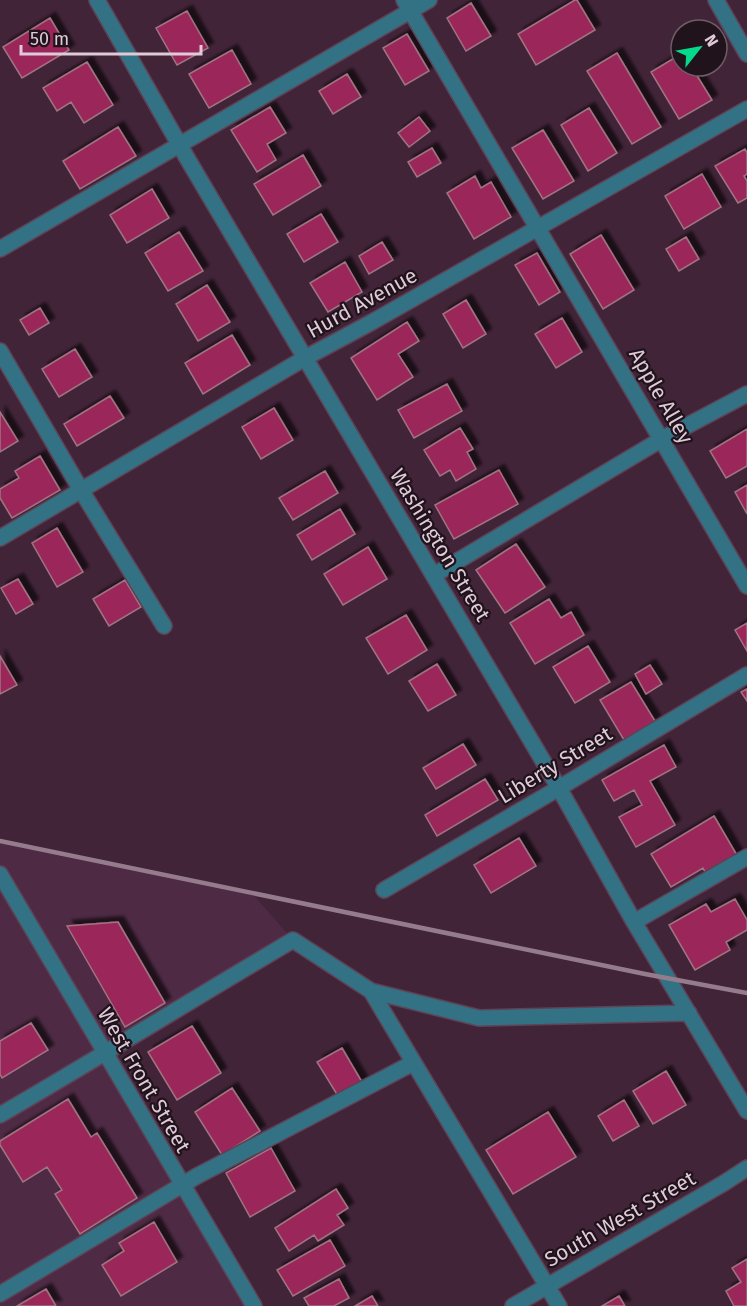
<svg xmlns="http://www.w3.org/2000/svg" width="747" height="1306" font-family="'Fira Sans',sans-serif">
	<style>
		.built { fill: #4e2a44 }
		.building { fill: #9b275a; stroke: #9f7482; stroke-width: 1.5; filter: url(#shadow) }
		.lines { fill: none; stroke-linecap: round; stroke-linejoin: round }
		.minor-casing { stroke: #5e4256; stroke-width: 18 }
		.minor { stroke: #327284; stroke-width: 15 }
		.rail { stroke: #957c8d; stroke-width: 4.5 }
		.labels { text-anchor: middle; stroke-width: 4.5; stroke-linejoin: round; paint-order: stroke }
		.street-label { font-size: 21px; fill: #dfcbd8; stroke: #20131c }
	</style>
	<defs>
		<filter id="shadow"><feDropShadow dx="5.5" dy="-5.5" stdDeviation="1.5" flood-color="#0009"/></filter>
	</defs>
	<rect width="100%" height="100%" fill="#422439"/>
	<path class="built" d="M0 841 251 892 293 940 106 1053 255 1306H0Z"/>
	<path class="building" d="M575 0H577L595 30 536 65 518 34Z
		M471 3 491 36 466 51 447 18Z
		M187 11 208 48 177 65 156 28Z
		M50 18 69 50 22 78 3 47Z
		M407 34 429 71 405 85 383 48Z
		M232 50 251 84 209 108 189 74Z
		M617 53 661 127 632 144 587 71Z
		M681 54V66H691L712 100 679 119 651 72Z
		M87 62 113 105 84 123 71 102 57 111 43 88Z
		M347 74 361 97 333 114 319 91Z
		M270 107 286 133 267 144 276 160 257 172 231 130Z
		M589 108 617 153 588 171 561 125Z
		M419 117 430 131 409 147 398 133Z
		M118 127 136 156 80 189 63 161Z
		M543 130 574 181 543 199 512 148Z
		M432 148 441 163 417 177 408 162Z
		M745 149 747 153V174L744 176 747 181V198L738 203 715 166Z
		M303 155 321 186 273 215 254 184Z
		M702 174 721 207 684 229 665 196Z
		M475 176 481 188 491 182 511 217 474 239 447 193Z
		M152 189 169 218 127 243 110 215Z
		M321 214 338 242 304 262 287 234Z
		M179 232 203 271 168 291 145 253Z
		M601 235 634 290 603 309 570 254Z
		M686 237 699 259 679 271 666 249Z
		M382 242 393 260 369 274 359 256Z
		M537 253 560 292 539 305 515 265Z
		M345 262 362 292 328 312 310 283Z
		M207 285 230 322 198 341 176 304Z
		M466 300 486 334 463 348 443 314Z
		M40 308 49 323 29 335 20 320Z
		M562 318 582 352 556 368 535 334Z
		M407 322 419 341 398 354 413 377 377 400 351 358Z
		M232 335 250 365 203 394 185 363Z
		M75 349 92 377 59 397 42 369Z
		M447 384 462 411 414 438 398 410Z
		M110 396 124 418 77 446 64 424Z
		M274 408 293 440 261 459 242 427Z
		M0 412 18 441 0 452Z
		M460 428 473 449 467 452 476 469 456 481 450 470 440 476 424 450Z
		M747 429V466L726 478 710 451Z
		M40 456 60 490 12 518 0 498V489L19 478 15 471Z
		M499 470 518 504 454 539 435 505Z
		M325 471 338 493 293 520 279 498Z
		M747 485V514L735 492Z
		M340 509 355 534 312 560 297 535Z
		M57 528 83 572 57 587 32 543Z
		M516 544 545 587 505 613 476 570Z
		M368 547 387 579 343 605 324 574Z
		M18 579 33 604 16 614 1 588Z
		M125 580 141 607 109 626 93 599Z
		M549 599 561 618 571 612 584 635 535 664 510 623Z
		M406 615 427 650 388 674 366 638Z
		M747 623V651L735 630Z
		M588 646 610 682 575 703 553 667Z
		M0 656 17 685 0 694Z
		M437 664 456 695 428 711 409 681Z
		M650 665 662 684 646 694 635 674Z
		M631 682 655 721 624 740 600 700Z
		M747 689V701L741 692Z
		M463 744 476 765 436 789 423 768Z
		M664 745 676 767 650 781 675 825 636 847 619 817 642 805 634 790 614 801 602 780Z
		M485 779 498 800 437 836 425 815Z
		M714 816 738 857 707 876 703 868 671 887 651 854Z
		M519 838 536 866 491 893 474 865Z
		M735 899 747 920V930L726 942 730 950 695 970 669 925 706 904 711 912Z
		M118 922 165 1003 125 1027 67 926Z
		M31 1023 48 1050 2 1078 0 1074V1041Z
		M192 1026 221 1073 177 1100 148 1052Z
		M342 1048 362 1082 338 1096 317 1062Z
		M666 1071 686 1105 653 1124 633 1091Z
		M232 1088 260 1131 222 1155 195 1112Z
		M68 1099 91 1137 97 1133 137 1198 80 1234 55 1194 62 1190 47 1167 23 1182 0 1145V1141Z
		M624 1100 639 1126 613 1141 598 1116Z
		M548 1112 576 1157 513 1194 486 1150Z
		M271 1148 295 1191 250 1217 226 1173Z
		M336 1189 348 1208 337 1215 344 1225 318 1241 314 1235 289 1251 275 1228Z
		M154 1222 177 1262 121 1296 102 1265 124 1251 119 1243Z
		M330 1240 345 1266 293 1296 277 1270Z
		M747 1259V1306H734L726 1291 741 1282 732 1268Z
		M339 1279 349 1298 334 1306H309L304 1298Z
		M46 1289 56 1306H17Z
		M372 1296 378 1306H355Z
		M619 1296 625 1306H602Z"/>
	<g class="lines">
		<defs>
			<path id="minor" d="M97 0 187 158 559 788 634 922 747 1111
				M404 0 747 586
				M716 0 747 54
				M0 249 429 0
				M0 351 81 490 164 626
				M0 538 305 358 372 322 747 109
				M434 575 662 439 747 394
				M0 874C35 934 71 994 106 1054 155 1138 204 1222 254 1306
				M384 890 559 788 747 675
				M634 922 747 857
				M371 991 479 1018 689 1013
				M0 1115C98 1058 195 998 293 940L371 991 559 1306
				M0 1294 197 1176 413 1063
				M513 1306 724 1183 747 1168"/>
		</defs>
		<use href="#minor" class="minor-casing"/>
		<use href="#minor" class="minor"/>
		<path class="rail" d="M0 841 645 974 747 993"/>
	</g>
	<g class="labels">
		<g class="street-label">
			<text transform="translate(362 303) rotate(-29)" y="7">Hurd Avenue</text>
			<text transform="translate(661 396) rotate(60)" y="7">Apple Alley</text>
			<text transform="translate(440 545) rotate(59)" y="7">Washington Street</text>
			<text transform="translate(555 765) rotate(-31)" y="7">Liberty Street</text>
			<text transform="translate(144 1080) rotate(60)" y="7">West Front Street</text>
			<text transform="translate(620 1219) rotate(-30)" y="7">South West Street</text>
		</g>
	</g>
	<g transform="translate(699 48) rotate(59)"><circle r="28" fill="#20131c" stroke="#6c5d67" stroke-width="1.5"/>
	<path d="M0-4.5L10 22L0 15L-10 22Z" fill="#05d98b"/>
	<text y="-9" font-size="16" font-weight="bold" text-anchor="middle" fill="#dfcbd8">N</text>
	</g>
	<path d="M21 45v9h180v-9" fill="none" stroke="#dfcbd8" stroke-width="3"/>
	<text x="30" y="45" font-size="18" fill="#dfcbd8" stroke="#20131c" stroke-width="4.5" paint-order="stroke">50 m</text>
</svg>
